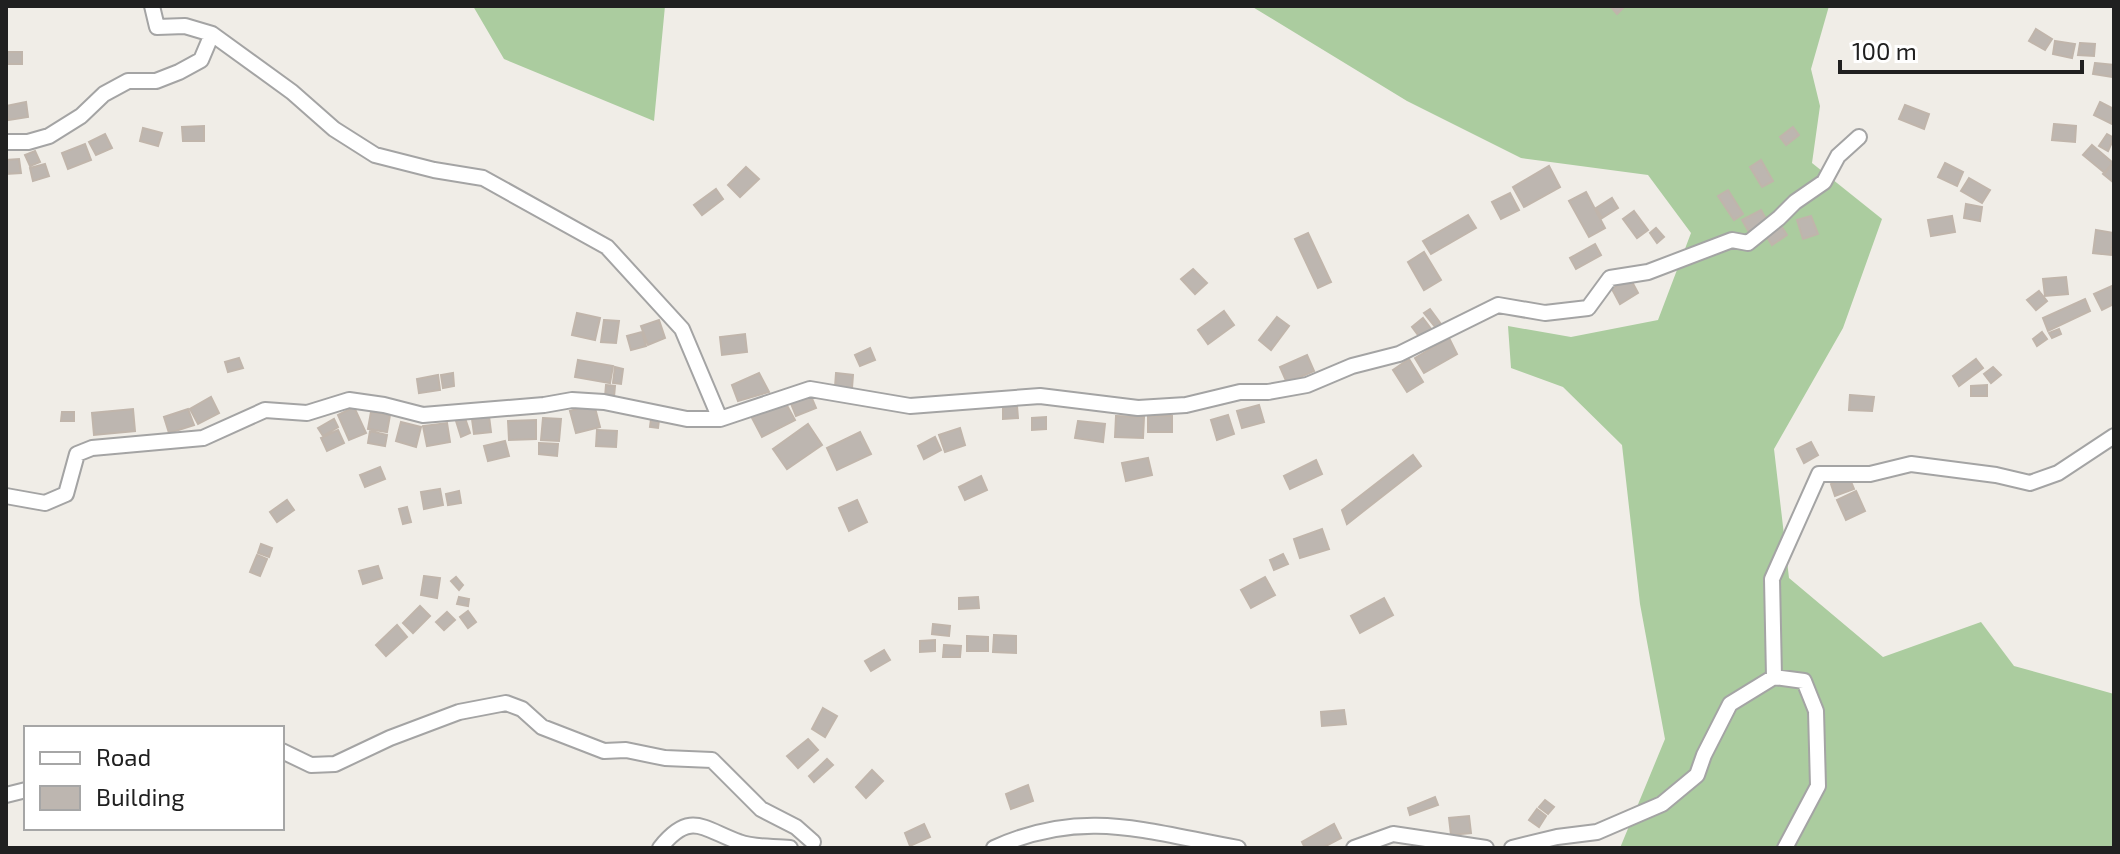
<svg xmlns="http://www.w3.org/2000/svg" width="2120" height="854" font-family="'Exo 2',sans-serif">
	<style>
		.forest { fill: #abcc9f }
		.building { fill: #bdb6b0; stroke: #c0b5ab; stroke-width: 2 }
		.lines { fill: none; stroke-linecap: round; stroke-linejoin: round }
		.street-casing { stroke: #a4a4a4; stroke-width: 18 }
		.street { stroke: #fff; stroke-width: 14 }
	</style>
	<rect width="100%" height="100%" fill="#f0ede7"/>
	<path class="forest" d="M473 6H665L654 121 504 59Z
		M1251 6H1829L1811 69 1820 106 1812 163 1882 219 1843 328 1774 449 1789 578 1883 657 1981 622 2014 666 2114 694V848H1620L1665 739 1640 604 1622 445 1563 387 1511 368 1508 326 1571 337 1658 320 1691 233 1648 175 1521 158 1407 101Z"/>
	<path class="building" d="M1610 6H1625L1617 14Z
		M2036 29 2052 39 2045 50 2029 41Z
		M2055 41 2075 44 2072 58 2053 54Z
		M2080 43 2095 44 2094 56 2078 55Z
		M6 52H22V64H6Z
		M2095 63 2114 65 2113 77 2093 74Z
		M26 102 28 117 8 120 6 106Z
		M2100 102 2114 109 2112 124 2094 115Z
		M1905 105 1929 114 1924 129 1899 119Z
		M2054 124 2076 126 2075 142 2052 140Z
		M204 126V141H183L182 127Z
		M1793 127 1799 135 1786 145 1780 137Z
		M143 128 162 133 158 146 140 141Z
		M105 134 112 148 96 155 89 142Z
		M2107 134 2114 138 2108 151 2099 146Z
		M85 144 91 160 68 169 62 153Z
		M2092 145 2113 163 2105 173 2083 155Z
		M35 151 40 162 30 166 25 155Z
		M19 159 21 173 6 174V160Z
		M1761 160 1773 181 1762 187 1750 167Z
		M1945 163 1963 172 1957 186 1938 177Z
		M2113 163H2114V183L2103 174Z
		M45 164 49 176 33 181 30 168Z
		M1549 166 1560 187 1524 207 1513 187Z
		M746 167 759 179 740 197 728 185Z
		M1969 178 1990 190 1982 203 1961 191Z
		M716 189 723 199 702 215 694 205Z
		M1728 190 1743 214 1734 220 1718 196Z
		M1586 192 1605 228 1589 237 1569 201Z
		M1510 193 1519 210 1501 219 1492 202Z
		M1612 198 1618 208 1602 218 1596 208Z
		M1966 204 1982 207 1980 221 1964 218Z
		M1761 210 1767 221 1749 232 1742 220Z
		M1634 211 1648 230 1637 238 1623 219Z
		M1468 215 1476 228 1431 254 1423 241Z
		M1811 216 1818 234 1803 239 1797 220Z
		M1952 216 1955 232 1931 236 1928 220Z
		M1780 224 1787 235 1772 245 1765 234Z
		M1656 228 1664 237 1657 243 1650 233Z
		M2096 230 2114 233 2111 255 2093 253Z
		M1308 233 1331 282 1318 288 1295 239Z
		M1595 244 1601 255 1576 269 1570 258Z
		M1424 252 1441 280 1424 290 1408 262Z
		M1193 269 1207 283 1195 294 1181 279Z
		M2066 277 2068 294 2045 296 2043 279Z
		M1630 278 1638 293 1620 304 1612 289Z
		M2114 285V304L2102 310 2094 294Z
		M2039 291 2047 301 2036 310 2027 300Z
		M2085 299 2090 311 2048 331 2043 318Z
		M1430 309 1441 324 1436 328 1424 313Z
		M1224 311 1234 325 1208 344 1198 330Z
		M577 313 600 318 595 340 572 335Z
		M1277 317 1289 326 1271 350 1259 340Z
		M1423 318 1432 330 1421 339 1412 327Z
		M604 320 619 321 616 343 601 342Z
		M659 320 665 338 648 345 641 326Z
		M2059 329 2061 334 2052 338 2049 333Z
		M642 332 646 346 631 350 627 336Z
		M2042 332 2047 339 2037 346 2033 339Z
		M745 334 747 352 722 355 720 337Z
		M1449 338 1457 354 1424 373 1415 358Z
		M870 348 875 360 860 366 855 355Z
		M1307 355 1314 371 1287 383 1280 367Z
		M239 358 243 368 228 372 225 362Z
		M1409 359 1423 382 1407 392 1393 370Z
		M1976 359 1983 368 1959 386 1953 376Z
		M578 360 613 366 610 383 575 377Z
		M615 367 623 369 621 384 613 383Z
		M1993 367 2001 375 1991 383 1984 374Z
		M453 373 454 386 443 388 441 375Z
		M759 373 769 392 738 401 732 385Z
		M836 373 853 375 852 388 835 387Z
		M438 375 440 390 419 393 417 379Z
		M606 385 615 386 614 397H605Z
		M1987 385V396H1971V386Z
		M810 394 816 408 796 416 790 401Z
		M1850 395 1874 397 1872 411 1849 410Z
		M211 397 219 413 198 424 190 409Z
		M784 400 795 420 762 437 752 418Z
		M594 404 600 427 576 433 570 411Z
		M1259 405 1264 422 1242 428 1237 411Z
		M1003 406H1017L1018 418 1003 419Z
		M354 407 366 433 349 440 338 415Z
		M133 409 135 431 94 435 92 413Z
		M188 409 194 425 169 433 164 417Z
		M62 412H74V421H61Z
		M371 412 390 415 387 432 368 429Z
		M1228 415 1234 434 1217 440 1211 420Z
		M489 416 491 432 474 434 472 419Z
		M1116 416 1144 417 1143 438 1115 437Z
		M1148 416H1172V432H1148Z
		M1046 417V429L1032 430V418Z
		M465 418 470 433 461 437 456 421Z
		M543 418 561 419 559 441 541 440Z
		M334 419 338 427 323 436 318 428Z
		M651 419 659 420 658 428 650 427Z
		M536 420V439L509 440 508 421Z
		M1078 421 1105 424 1103 442 1075 438Z
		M401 422 421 427 416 447 396 441Z
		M447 423 450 442 427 446 423 426Z
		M808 424 822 445 787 469 773 449Z
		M960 428 965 445 945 452 939 435Z
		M338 430 344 443 327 451 321 438Z
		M597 430 617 431 616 447 596 446Z
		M370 431 387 435 385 446 368 443Z
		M860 432 871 454 837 470 827 448Z
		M935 437 941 450 924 459 918 446Z
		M505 441 509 456 488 461 484 446Z
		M1811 442 1818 455 1804 463 1797 449Z
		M539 443 558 444 557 456 539 454Z
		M1413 455 1421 466 1347 524 1342 510Z
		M1148 458 1152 475 1126 481 1122 463Z
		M1316 460 1322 474 1290 489 1284 476Z
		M380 467 385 479 365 487 360 475Z
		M981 476 987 490 965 500 959 487Z
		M1849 477 1854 489 1835 496 1831 484Z
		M440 489 443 505 424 509 421 492Z
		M459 491 461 503 448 505 446 494Z
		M1856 491 1865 511 1846 520 1837 500Z
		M287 500 294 510 277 522 270 512Z
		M857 500 867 522 849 531 839 508Z
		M407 507 411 522 403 524 399 509Z
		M1322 529 1329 549 1300 558 1294 539Z
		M261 544 272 548 269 557 258 553Z
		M1283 554 1288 564 1274 570 1270 560Z
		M257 555 267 559 260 576 250 572Z
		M378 566 382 578 363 584 359 571Z
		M424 576 440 578 437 598 421 595Z
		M456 577 463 585 459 590 451 581Z
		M1265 577 1275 595 1251 608 1241 590Z
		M459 597 469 599 468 606 457 604Z
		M978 597 979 608 959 609V598Z
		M1384 598 1393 615 1360 633 1351 616Z
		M420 606 430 616 413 633 403 623Z
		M468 611 476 622 468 628 460 617Z
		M447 612 455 620 444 630 436 622Z
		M933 624 950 626 949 636 932 634Z
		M397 625 407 637 386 656 376 645Z
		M994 635 1016 636V653L993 652Z
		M967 636 988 637V651H967Z
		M935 640V651L920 652V641Z
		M944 645 961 646 960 657H943Z
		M884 650 890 660 871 671 865 661Z
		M823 708 837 716 825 737 812 729Z
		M1344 710 1346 724 1322 726 1321 712Z
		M808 739 818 750 798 768 787 756Z
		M827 759 833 765 814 782 809 776Z
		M872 770 883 781 866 798 856 787Z
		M1028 785 1033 801 1011 809 1006 794Z
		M1435 797 1438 805 1410 815 1408 808Z
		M1545 800 1554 807 1548 814 1539 807Z
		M1537 809 1546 816 1539 827 1529 820Z
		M1469 816 1471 833 1451 835 1449 818Z
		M924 824 930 837 910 846 905 833Z
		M1334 824 1341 838 1322 848H1305L1302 842Z"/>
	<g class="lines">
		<defs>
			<path id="street" d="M152 6 157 27 185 26 212 34 292 92 334 129 375 155 434 170 483 178 607 247 682 329 720 419
				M6 142H28L49 136 81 116 104 94 128 81H156L179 72 201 60 212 34
				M6 496 45 503 66 494 77 454 92 448 203 438 265 410 307 413 349 400 384 405 423 415 544 405 572 400 604 402 687 419H720L810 389 910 406 1040 396 1138 408 1186 405 1240 392H1268L1307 385 1352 366 1399 354 1498 305 1545 313 1588 308 1610 278 1648 272 1732 240 1748 243 1779 218 1795 202 1824 182 1838 156 1859 137
				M1774 677 1772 579 1819 474H1870L1911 464 1996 475 2030 483 2058 473 2114 436
				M282 751 311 765 335 764 390 738 459 712 506 703 522 709 542 727 604 751 626 750 665 758 712 760 761 809 796 827 813 842
				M6 795 26 790
				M660 848C690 810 703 829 739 842 754 848 774 846 790 848
				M994 848C1084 807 1147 832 1238 848
				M1354 848 1393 834 1486 848
				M1512 848 1557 837 1597 832 1662 804 1697 775 1704 755 1730 704 1774 677 1804 681 1816 711 1818 786 1785 848"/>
		</defs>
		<use href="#street" class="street-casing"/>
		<use href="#street" class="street"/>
	</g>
	<rect width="2120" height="854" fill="none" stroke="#202020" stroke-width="16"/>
	<rect x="24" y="726" width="260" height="104" fill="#ffffff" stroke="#a6a6a6" stroke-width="2"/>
	<rect x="40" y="752" width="40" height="12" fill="#ffffff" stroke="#a6a6a6" stroke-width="2"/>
	<text x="96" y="766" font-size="24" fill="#202020">Road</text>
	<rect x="40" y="786" width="40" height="24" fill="#bdb6b0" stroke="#a6a6a6" stroke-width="2"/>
	<text x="96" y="806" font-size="24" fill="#202020">Building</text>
	<path d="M1840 60v12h242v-12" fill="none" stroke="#202020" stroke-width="4"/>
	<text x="1852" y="60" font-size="24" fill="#202020" stroke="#ffffff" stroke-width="6" paint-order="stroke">100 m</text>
</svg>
